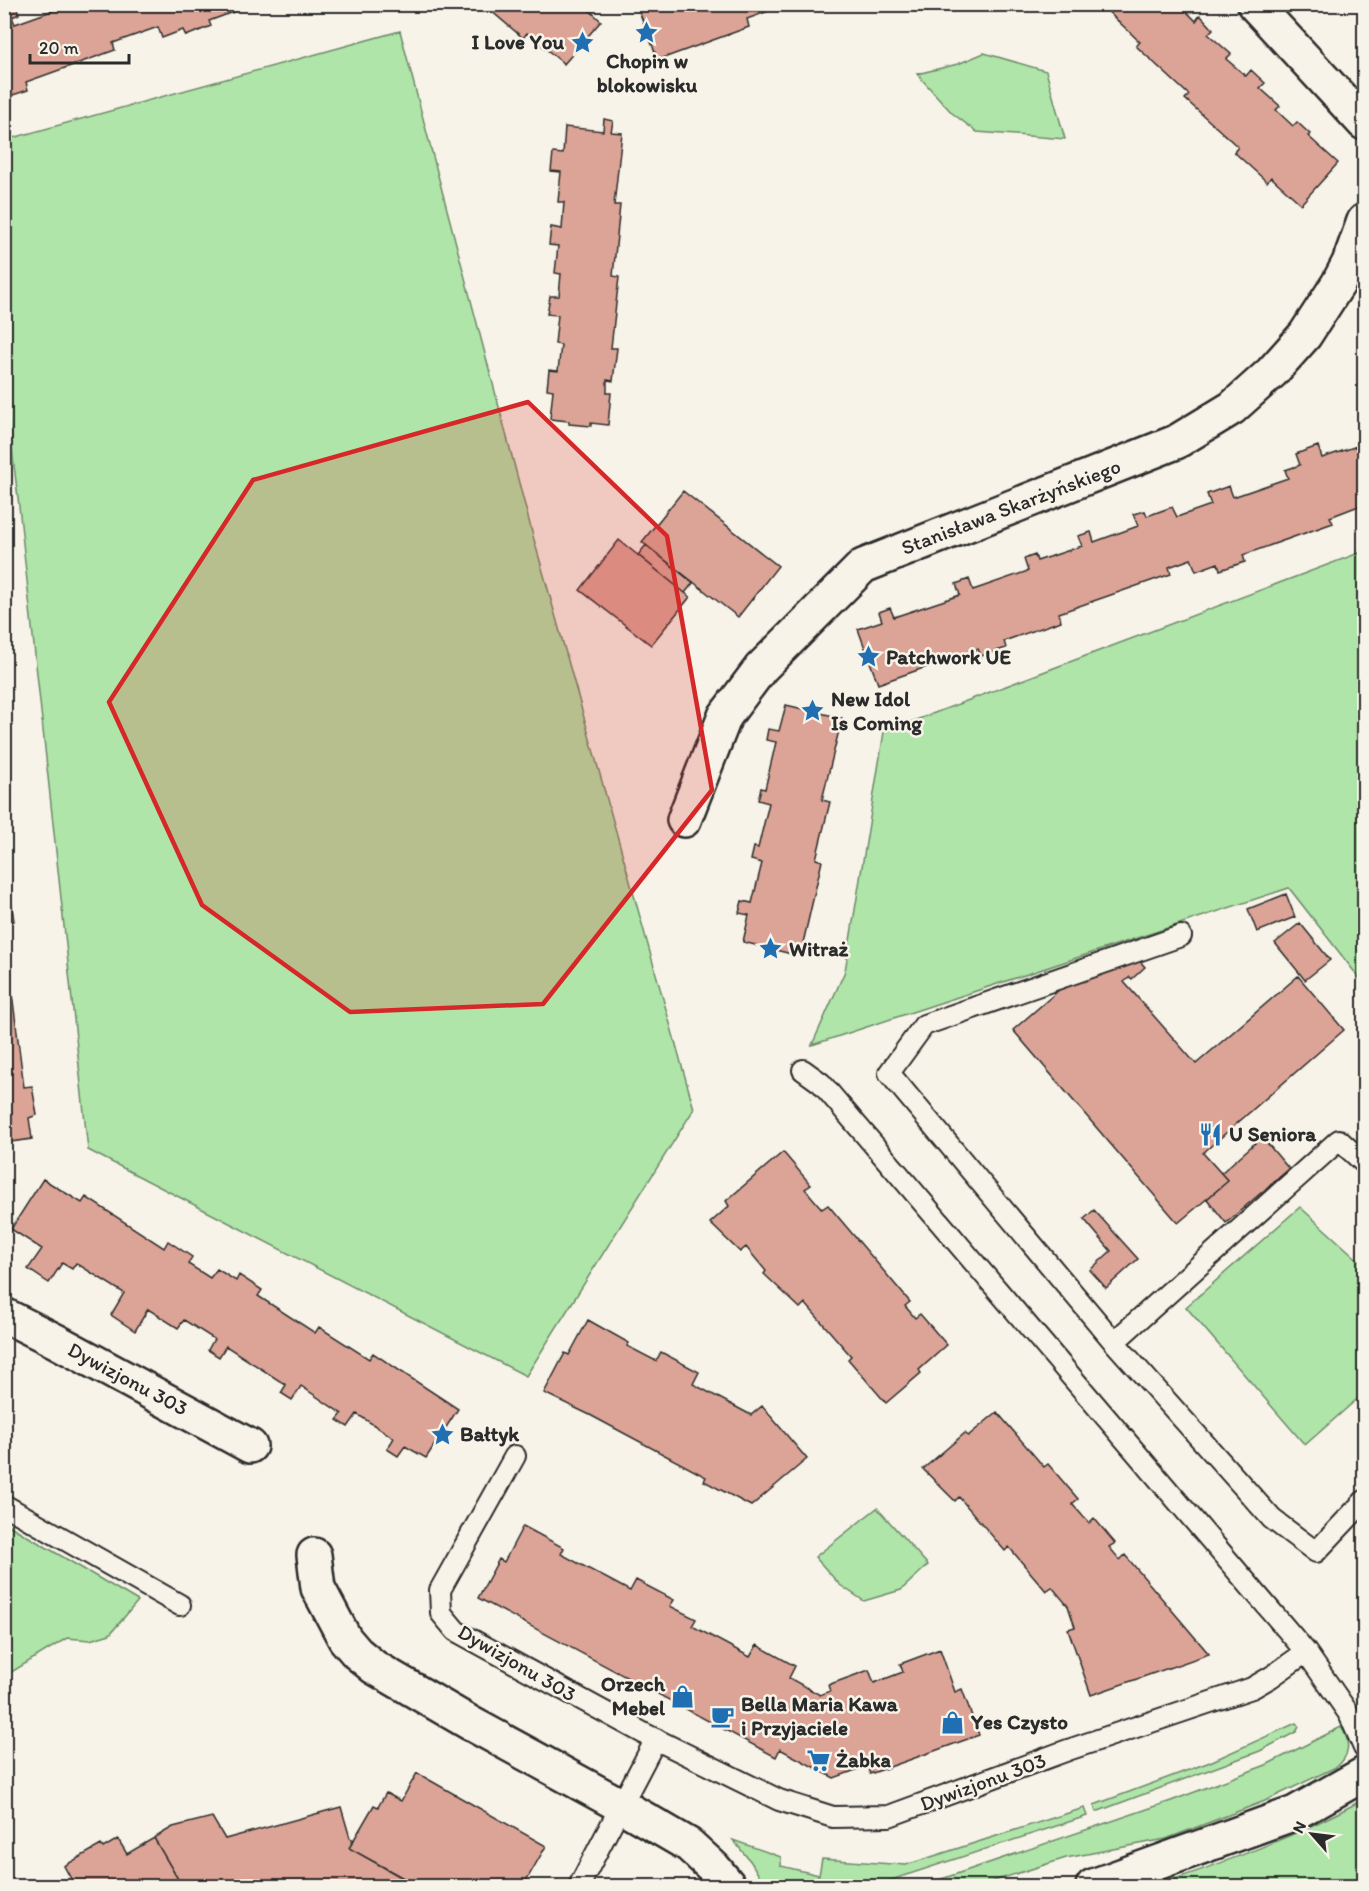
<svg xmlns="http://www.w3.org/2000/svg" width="1369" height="1891" font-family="Itim,sans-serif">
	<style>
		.green { fill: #afe5a8; stroke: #6d886a; stroke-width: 1.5 }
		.building { fill: #dca496; stroke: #2b2b2b; stroke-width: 1.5 }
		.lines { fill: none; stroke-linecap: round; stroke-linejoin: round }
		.service-casing { stroke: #2b2b2b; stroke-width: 24 }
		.minor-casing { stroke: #2b2b2b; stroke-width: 38 }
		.tertiary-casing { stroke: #2b2b2b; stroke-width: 38 }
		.service { stroke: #f7f3e8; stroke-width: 20 }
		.minor { stroke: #f7f3e8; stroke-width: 33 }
		.tertiary { stroke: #f7f3e8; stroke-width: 33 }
		.marked { fill: #d62828; fill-opacity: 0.2; stroke: #d62828; stroke-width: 4.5; stroke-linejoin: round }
		.labels { text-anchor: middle; stroke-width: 5; stroke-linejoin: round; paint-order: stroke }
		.poi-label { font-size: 21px; font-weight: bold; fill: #2b2b2b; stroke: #f7f3e8; text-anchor: start }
		.street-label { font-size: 21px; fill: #2b2b2b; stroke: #f7f3e8 }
	</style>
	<rect width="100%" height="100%" fill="#f7f3e8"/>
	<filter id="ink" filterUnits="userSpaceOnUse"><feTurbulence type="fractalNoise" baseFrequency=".0167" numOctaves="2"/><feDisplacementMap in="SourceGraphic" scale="12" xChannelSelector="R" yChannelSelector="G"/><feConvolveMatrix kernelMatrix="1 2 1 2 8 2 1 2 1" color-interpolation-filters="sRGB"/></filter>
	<g filter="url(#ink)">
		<path class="green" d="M400 31 533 536 694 1109 526 1376 88 1150 19 506 5 393V140Z
			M984 53 1046 71 1065 139 977 132 952 113 917 74 958 64Z
			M1364 551V984L1289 888 812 1045 845 971 884 732Z
			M1300 1207 1364 1265V1393L1305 1445 1186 1307Z
			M877 1508 928 1565 901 1590 864 1601 840 1585 815 1557Z
			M5 1523 138 1601 110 1634 90 1640 67 1638 5 1676Z
			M1296 1723 1299 1727 1296 1732 1260 1751 1096 1812 1094 1805 1210 1762Z
			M1341 1727C1351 1741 1350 1757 1336 1767L1265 1801 1166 1839 1066 1858 978 1886H921L1171 1801 1266 1765Z
			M1364 1799V1886H1154C1226 1862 1298 1836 1364 1799Z
			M1084 1808 1087 1816 873 1886H765L751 1862 733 1840 781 1857V1866L819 1875 822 1859 906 1865Z"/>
		<path class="building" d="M4 4H8L9 8 16 5 19 14 12 17 15 24 71 4H255L209 21 211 26 186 36 183 30 162 38 158 27 113 43 115 50 26 82 28 90 4 98Z
			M483 4H583L601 21 564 64 527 33 523 38Z
			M640 4H788L747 19 749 27 658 60 637 6Z
			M1100 4H1179L1196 21 1200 15 1213 29 1208 34 1231 54 1226 59 1246 76 1251 70 1265 83 1260 88 1280 106 1276 110 1293 126 1297 122 1310 134 1308 136 1338 163 1301 204 1271 177 1267 182 1234 152 1238 147 1185 99 1189 95 1136 46 1140 42Z
			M604 119 613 121 611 132 622 133 614 205H620L613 276 619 277 611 348H617L613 381 607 380V393H611L608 425 591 423V426L569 424V421L550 419 553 390 547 389 549 370 558 371 561 345 555 344 558 315 547 314 550 296H559L561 274 555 273 558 246 549 245 551 227 562 229 564 202H558L561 172 551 171 553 153 563 154 565 127 603 131Z
			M1318 446 1322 458 1357 446 1364 469V504L1330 517 1333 523 1243 555 1245 562 1220 570 1218 563 1196 571 1191 559 1169 567 1171 574 1059 613 1061 621 1004 641 1006 648 981 656 978 649 878 684 858 629 882 621 879 612 890 608 894 617 960 595 956 584 969 579 973 590 1028 571 1024 559 1035 555 1037 561 1082 546 1078 536 1091 532 1094 542 1138 526 1133 514 1145 511 1147 516 1172 507 1177 517 1211 505 1207 494 1229 486 1233 497 1288 478 1285 470 1300 465 1296 454Z
			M683 491 778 566 738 617 642 542Z
			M619 540 690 597 651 645 580 590Z
			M646 545 693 583 685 593 638 555Z
			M786 705 842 718 822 800 830 802 816 859 822 861 800 956 743 942 749 915 739 913 742 901 752 903 762 863 751 860 754 847 758 848 769 803 758 800 761 788 765 789 776 742 766 740 768 729 779 731Z
			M10 893 14 921 7 922 10 945 4 946V894Z
			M1286 894 1295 917 1257 932 1248 909Z
			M1300 923 1330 960 1305 980 1275 943Z
			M1138 959 1145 967 1132 979 1130 977 1124 982 1196 1064 1298 976 1344 1030 1203 1153 1228 1181 1178 1223 1013 1030 1059 990 1055 986Z
			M4 989 5 994 12 993 24 1087 32 1086 37 1115 29 1118 32 1139 4 1143Z
			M1262 1137 1289 1169 1226 1223 1207 1199 1228 1181 1221 1173Z
			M783 1152 811 1185 805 1189 822 1209 828 1205 910 1302 905 1306 915 1318 920 1314 947 1345 919 1370 921 1373 886 1403 848 1359 851 1356 805 1303 800 1308 764 1274 766 1271 746 1247 740 1252 710 1223 729 1206 726 1201Z
			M43 1179 82 1203 86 1197 164 1248 168 1241 192 1257 188 1264 210 1278 217 1269 236 1281 239 1275 262 1290 258 1296 315 1333 319 1327 369 1359 373 1353 458 1409 426 1458 405 1446 398 1456 387 1449 394 1438 357 1414 348 1427 337 1420 342 1414 301 1386 292 1400 281 1393 286 1385 226 1346 219 1357 208 1350 214 1339 184 1320 178 1328 148 1309 135 1331 111 1315 124 1293 76 1263 72 1269 62 1263 49 1283 28 1269 42 1249 11 1229Z
			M1094 1210 1138 1259 1106 1288 1090 1270 1111 1251 1084 1219Z
			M588 1320 629 1343 627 1346 656 1361 661 1352 699 1372 693 1384 751 1415 762 1406 807 1459 751 1506 704 1481 706 1477 590 1415 544 1393 565 1353 569 1355Z
			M997 1412 1044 1467 1048 1464 1078 1499 1072 1504 1089 1523 1094 1518 1115 1543 1109 1547 1120 1560 1125 1555 1209 1654 1091 1695 1068 1629 1075 1627 1068 1606 1052 1587 1046 1591 1009 1547 1005 1551 959 1497 955 1501 923 1469 965 1433 968 1436Z
			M523 1526 564 1548 561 1554 630 1591 636 1580 674 1600 670 1606 696 1619 692 1626 750 1657 757 1645 795 1666 789 1678 820 1695 830 1691 828 1685 869 1670 874 1683 903 1672 900 1664 940 1649 955 1692 962 1689 979 1735 870 1774 867 1766 834 1778 780 1749 776 1757 478 1598 499 1559 504 1562Z
			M417 1773 546 1846 523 1886H494L485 1881 482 1886H418L349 1848 374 1805 378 1807 386 1793 401 1801Z
			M341 1807 350 1838 354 1840 349 1848 417 1886H182L154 1838 173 1827 212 1817 225 1839Z
			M154 1838 182 1886H75L64 1866 101 1845 103 1848 118 1839 127 1854Z"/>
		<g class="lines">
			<defs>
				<path id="service" d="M1181 936 924 1025 889 1073 1114 1342 1272 1519 1316 1552 1364 1501
					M803 1070 821 1083 1306 1652 1349 1714 1364 1748
					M1114 1342 1339 1140 1364 1163
					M515 1456 440 1590 441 1613 456 1631 645 1734 779 1800 833 1817 889 1816 1068 1750 1252 1688 1271 1677 1306 1652
					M4 1505 180 1605
					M579 1886 656 1739"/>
				<path id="minor" d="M1254 4 1364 123
					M684 820 725 716 761 668 863 566 1176 442 1232 408 1272 372 1305 335 1338 284 1349 263 1364 221
					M4 1315 56 1341 250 1446
					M314 1555 318 1588 345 1639 357 1653 374 1667 470 1723 622 1806 689 1845 714 1868 729 1886"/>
				<path id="tertiary" d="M1093 1886 1295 1813 1364 1774"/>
			</defs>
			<use href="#service" class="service-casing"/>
			<use href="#minor" class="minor-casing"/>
			<use href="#tertiary" class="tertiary-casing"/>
			<use href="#service" class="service"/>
			<use href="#minor" class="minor"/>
			<use href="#tertiary" class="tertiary"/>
		</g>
	</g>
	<path class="marked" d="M528 402 667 536 712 790 543 1004 350 1012 202 905 109 702 253 480Z"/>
	<defs>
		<symbol id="sight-bare" viewBox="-9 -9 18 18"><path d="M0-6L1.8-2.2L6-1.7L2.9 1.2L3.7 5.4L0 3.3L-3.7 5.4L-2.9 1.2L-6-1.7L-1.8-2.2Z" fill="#1f6fb2" stroke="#f7f3e8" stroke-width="2.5" paint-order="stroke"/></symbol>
		<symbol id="restaurant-bare" viewBox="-9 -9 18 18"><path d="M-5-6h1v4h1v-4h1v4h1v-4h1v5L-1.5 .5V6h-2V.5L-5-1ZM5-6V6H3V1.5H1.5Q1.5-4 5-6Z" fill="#1f6fb2" stroke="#f7f3e8" stroke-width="2.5" paint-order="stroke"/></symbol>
		<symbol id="shop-bare" viewBox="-9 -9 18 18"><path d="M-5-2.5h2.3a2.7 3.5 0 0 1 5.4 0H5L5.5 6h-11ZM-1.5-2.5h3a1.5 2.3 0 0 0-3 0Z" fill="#1f6fb2" stroke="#f7f3e8" stroke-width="2.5" paint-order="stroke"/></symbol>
		<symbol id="cafe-bare" viewBox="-9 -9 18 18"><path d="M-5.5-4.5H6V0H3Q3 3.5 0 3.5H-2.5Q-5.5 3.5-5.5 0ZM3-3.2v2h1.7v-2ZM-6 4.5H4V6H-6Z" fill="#1f6fb2" stroke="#f7f3e8" stroke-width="2.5" paint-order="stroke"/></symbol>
		<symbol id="supermarket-bare" viewBox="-9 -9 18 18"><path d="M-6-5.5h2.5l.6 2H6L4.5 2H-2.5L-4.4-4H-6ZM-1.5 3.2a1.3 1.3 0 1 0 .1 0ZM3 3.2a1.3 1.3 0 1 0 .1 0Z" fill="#1f6fb2" stroke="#f7f3e8" stroke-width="2.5" paint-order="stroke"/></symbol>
	</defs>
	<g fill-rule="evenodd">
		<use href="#sight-bare" x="630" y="16" width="33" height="33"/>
		<use href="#sight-bare" x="566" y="26" width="33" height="33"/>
		<use href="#sight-bare" x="852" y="640" width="33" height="33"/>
		<use href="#sight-bare" x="796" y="694" width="33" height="33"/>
		<use href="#sight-bare" x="754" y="932" width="33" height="33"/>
		<use href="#restaurant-bare" x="1194" y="1118" width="33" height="33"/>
		<use href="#sight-bare" x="426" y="1418" width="33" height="33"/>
		<use href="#shop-bare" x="666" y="1680" width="33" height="33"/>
		<use href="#cafe-bare" x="706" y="1700" width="33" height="33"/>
		<use href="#shop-bare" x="936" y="1706" width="33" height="33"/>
		<use href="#supermarket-bare" x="802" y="1744" width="33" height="33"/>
	</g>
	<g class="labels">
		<g class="poi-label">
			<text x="564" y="49" text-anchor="end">I Love You</text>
			<text x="647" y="68" text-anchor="middle">Chopin w<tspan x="647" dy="24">blokowisku</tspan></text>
			<text x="886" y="664">Patchwork UE</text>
			<text x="831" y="706">New Idol<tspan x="831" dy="24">Is Coming</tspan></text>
			<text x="789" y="956">Witraż</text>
			<text x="1229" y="1141">U Seniora</text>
			<text x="460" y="1441">Bałtyk</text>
			<text x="665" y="1691" text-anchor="end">Orzech<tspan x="665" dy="24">Mebel</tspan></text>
			<text x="741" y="1711">Bella Maria Kawa<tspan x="741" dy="24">i Przyjaciele</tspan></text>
			<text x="971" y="1729">Yes Czysto</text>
			<text x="836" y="1767">Żabka</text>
		</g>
		<g class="street-label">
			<text transform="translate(1011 507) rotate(-21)" y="7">Stanisława Skarżyńskiego</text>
			<text transform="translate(128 1379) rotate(28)" y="7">Dywizjonu 303</text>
			<text transform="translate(517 1663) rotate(30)" y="7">Dywizjonu 303</text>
			<text transform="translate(983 1782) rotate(-20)" y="7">Dywizjonu 303</text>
		</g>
	</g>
	<rect width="1369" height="1891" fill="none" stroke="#f7f3e8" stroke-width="24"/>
	<rect x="12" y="12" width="1345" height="1867" fill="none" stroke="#2b2b2b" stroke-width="2" filter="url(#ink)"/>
	<g transform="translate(1312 1834) rotate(298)" stroke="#f7f3e8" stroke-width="4.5" paint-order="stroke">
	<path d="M0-4.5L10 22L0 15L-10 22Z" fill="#2b2b2b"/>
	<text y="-9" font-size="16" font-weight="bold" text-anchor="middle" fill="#2b2b2b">N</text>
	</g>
	<path d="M30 54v9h99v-9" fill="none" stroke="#2b2b2b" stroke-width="3"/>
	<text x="39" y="54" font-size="18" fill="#2b2b2b" stroke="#f7f3e8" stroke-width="4.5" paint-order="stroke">20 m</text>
</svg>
